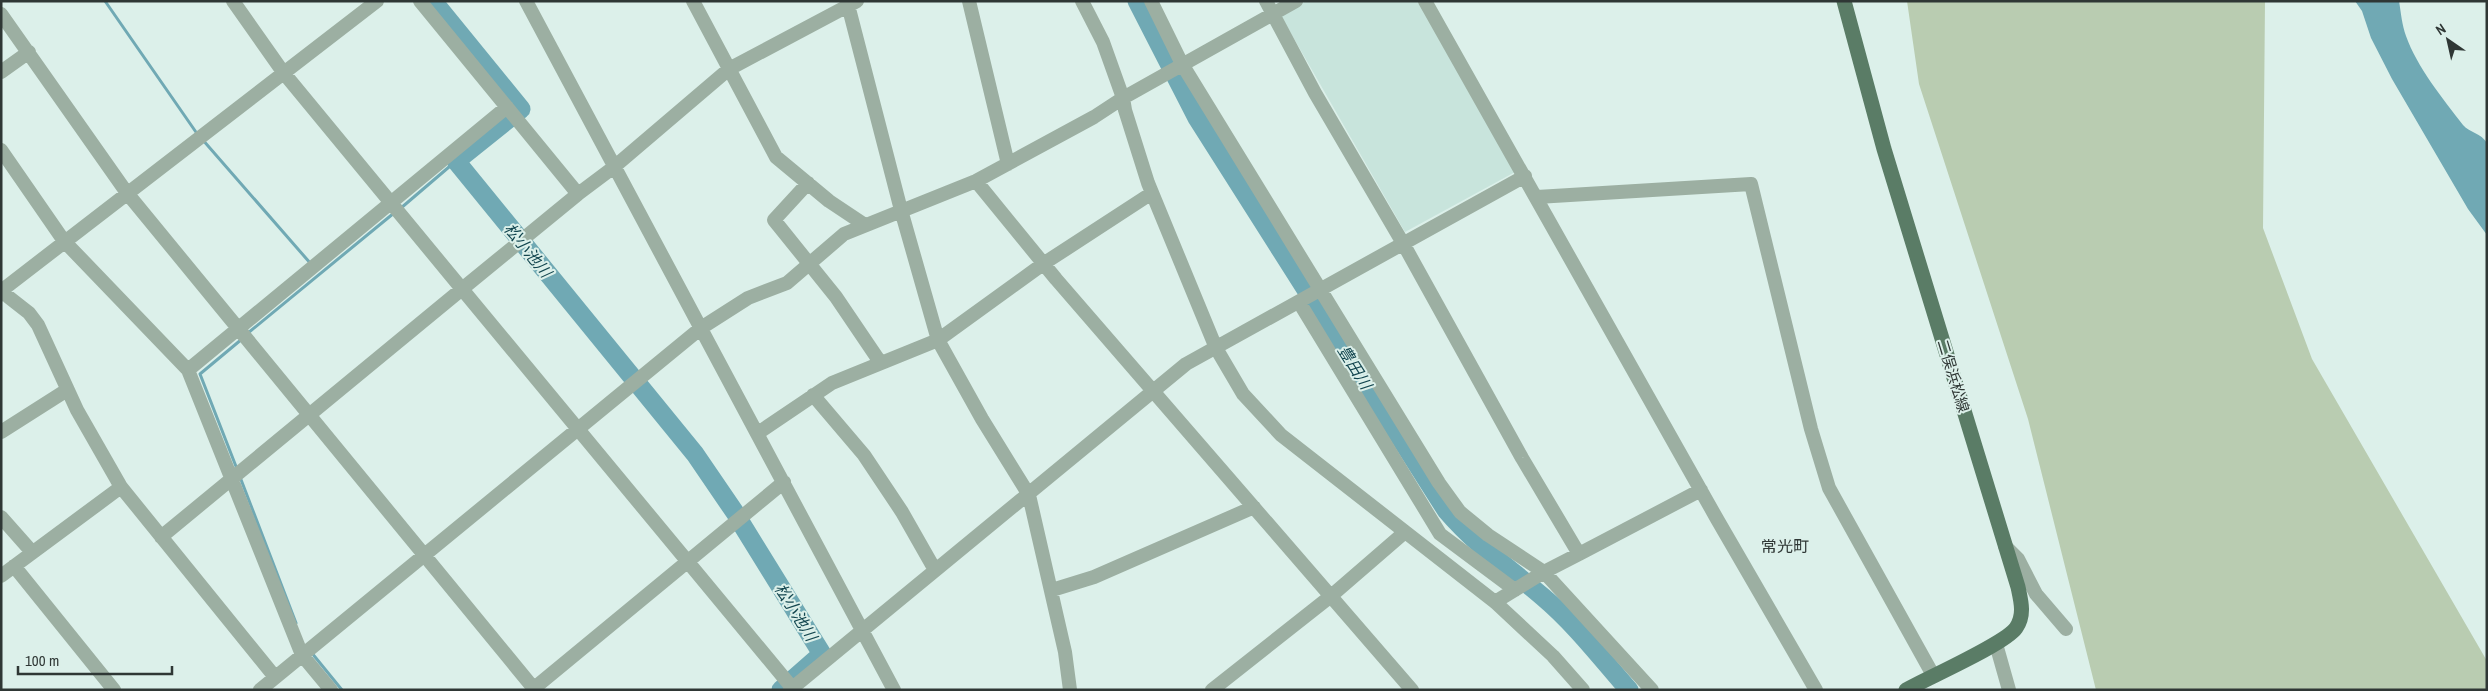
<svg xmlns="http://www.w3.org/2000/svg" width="2488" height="691" font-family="'Archivo Narrow','Noto Sans JP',sans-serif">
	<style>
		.built { fill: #c8e4dc }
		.green { fill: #b9ccb1 }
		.water { fill: #70a9b4 }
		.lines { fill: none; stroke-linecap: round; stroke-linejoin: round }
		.stream { stroke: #70a9b4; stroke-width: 3 }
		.river { stroke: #70a9b4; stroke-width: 19 }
		.minor { stroke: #9cafa2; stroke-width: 14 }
		.major { stroke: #5a7c66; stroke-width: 15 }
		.labels { text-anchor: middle; stroke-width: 4; stroke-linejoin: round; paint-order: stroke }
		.street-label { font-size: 15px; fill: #2f3735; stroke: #dcf0ea }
		.water-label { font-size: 16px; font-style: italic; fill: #13464f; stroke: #dcf0ea }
		.neighbourhood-label { font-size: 16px; fill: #2f3735; stroke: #dcf0ea }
	</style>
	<rect width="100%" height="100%" fill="#dcf0ea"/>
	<path class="built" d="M1306 1H1418L1515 172 1405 232 1281 16Z"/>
	<path class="green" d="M1907 1H2265L2263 228 2312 359 2487 661V690H2096L2028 419 1919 84Z"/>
	<path class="water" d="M2355 1H2399C2401 13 2402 25 2406 36 2417 67 2443 99 2463 125 2470 133 2481 133 2487 143V235L2468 209 2392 79 2371 38 2362 11Z"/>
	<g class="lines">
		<path class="stream" d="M105 1 198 135
			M202 139 311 264
			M401 208 456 161
			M248 333 394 213
			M237 469 200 374 242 339
			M240 477 296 623
			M311 652 342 690"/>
		<path class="river" d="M433 1 521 109 456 161 695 454 736 514
			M1137 1 1197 118 1446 510C1475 544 1509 568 1543 597 1575 624 1601 658 1629 690
			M741 523 822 654 781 690"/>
		<path class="minor" d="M233 1 283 72 462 289 578 194
			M420 1 578 194 614 167 729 69 857 1
			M526 1 894 690
			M693 1 776 157 829 201 865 225
			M847 1 901 210 938 340 982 419 1029 495 1065 652 1070 690
			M969 1 1008 164
			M1082 1 1103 42 1123 98 1125 110 1148 183 1216 348 1243 394 1281 435 1495 602 1553 656 1583 690
			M1151 1 1182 64 1439 483 1460 512 1488 535 1544 572 1652 690
			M1266 1 1315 93 1404 245 1522 458 1579 554 1701 490
			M1425 1 1717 519 1816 690
			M1 14 127 193 535 690
			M1 72 29 52
			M1 150 64 241 188 370 302 655 331 690
			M976 181 1056 279 1412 690
			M808 183 774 220 836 297 880 362
			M1537 197 1751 184 1811 429 1829 488 1933 675
			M1 291 377 1
			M1 294 6 295 29 313 38 325 77 410 121 487
			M1299 302 1440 534 1515 590
			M188 370 507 107
			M813 395 864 455 902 512 935 570
			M1 432 67 390
			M758 433 832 383 938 340 1043 264 1152 193
			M1 517 32 552
			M161 537 462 289 794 690
			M2005 546 2018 559 2036 594 2066 629
			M14 566 114 690
			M1 576 121 487 275 677
			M1052 590 1094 577 1254 507
			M1495 602 1544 572 1579 554
			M1996 644 2009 690
			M260 690 701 328 748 298 787 283 844 234 976 181 1094 117 1123 98 1296 1
			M532 690 784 482
			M790 690 1186 364 1525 176
			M1212 690 1331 596 1405 532"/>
		<path class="major" d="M1844 1 1884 149 2018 587C2021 601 2025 615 2016 628 2005 644 1927 678 1906 690"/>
	</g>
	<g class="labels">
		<g class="street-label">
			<text transform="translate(1953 376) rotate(73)" y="5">二俣浜松線</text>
		</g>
		<g class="water-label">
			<text transform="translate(528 250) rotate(51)" y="6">松小池川</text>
			<text transform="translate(1355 367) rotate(58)" y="6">豊田川</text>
			<text transform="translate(796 612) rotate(58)" y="6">松小池川</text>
		</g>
		<g class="neighbourhood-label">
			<text x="1785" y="552">常光町</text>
		</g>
	</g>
	<rect width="2488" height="691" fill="none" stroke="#2f3735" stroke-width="5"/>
	<g transform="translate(2448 40) rotate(326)" stroke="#dcf0ea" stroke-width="4" paint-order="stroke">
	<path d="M0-4L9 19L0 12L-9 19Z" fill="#2f3735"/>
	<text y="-8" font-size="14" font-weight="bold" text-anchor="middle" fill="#2f3735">N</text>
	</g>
	<path d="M18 666v8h154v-8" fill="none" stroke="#2f3735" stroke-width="2.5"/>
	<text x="25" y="666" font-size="15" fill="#2f3735" stroke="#dcf0ea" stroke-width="4" paint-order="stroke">100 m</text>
</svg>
